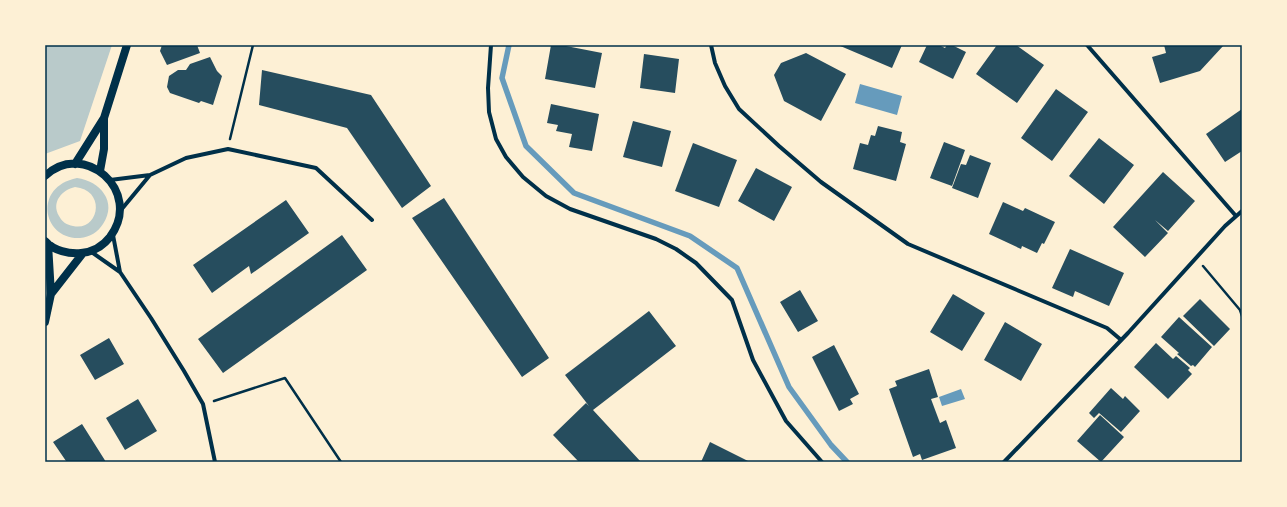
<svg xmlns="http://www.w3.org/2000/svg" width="1287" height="507" font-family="Figtree,sans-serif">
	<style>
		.green { fill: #b9caca; fill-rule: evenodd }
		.water { fill: #669bbc }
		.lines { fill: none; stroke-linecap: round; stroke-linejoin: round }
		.stream { stroke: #669bbc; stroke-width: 5.5 }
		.building { fill: #264d5e }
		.path { stroke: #003049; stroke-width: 2.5 }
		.minor { stroke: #003049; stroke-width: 4 }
		.secondary { stroke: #003049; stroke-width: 8 }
		.neatline { fill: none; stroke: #003049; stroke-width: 1.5 }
	</style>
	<rect width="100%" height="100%" fill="#fdf0d5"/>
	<path class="green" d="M45 45H112L80 141 45 154Z
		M77 178C100 181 118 202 103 224 98 232 90 237 80 238 43 240 32 187 77 178ZM75 187C107 190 99 232 73 226 67 225 62 222 59 216 51 202 62 190 75 187Z"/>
	<path class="water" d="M860 84 902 96 897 115 855 103Z
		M961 389 965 399 942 406 939 397Z"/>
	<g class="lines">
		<path class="stream" d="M509 45 502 78 526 146 574 193 690 236 737 268 789 387 831 445 847 462"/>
	</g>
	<path class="building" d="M162 45H197L200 53 167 65 160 51Z
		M551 45H561L602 53 595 88 545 79Z
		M838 45H902L892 68Z
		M927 45H939L945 48 947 45H952L966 52 953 79 919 62Z
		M997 45H1016L1044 65 1017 103 976 74Z
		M1164 45H1224L1200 71 1160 83 1152 57 1166 53Z
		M806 53 846 74 821 121 784 101 774 75 781 63Z
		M644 54 679 59 675 93 640 88Z
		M210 57 217 71 222 76 213 105 201 101 199 103 170 93 167 87 169 76 178 70H186L190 64Z
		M262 70 371 95 431 186 402 208 347 128 259 105Z
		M1056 89 1088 112 1052 161 1021 138Z
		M551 104 599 114 592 151 569 147 572 134 556 131 558 125 547 123Z
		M1242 109V151L1225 162 1206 134Z
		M633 121 671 131 662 167 623 157Z
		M878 126 902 132 900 142 906 144 896 181 853 169 860 143 868 145 871 135 875 136Z
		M1099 138 1134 165 1104 204 1069 176Z
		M944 142 965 150 952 186 930 178Z
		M693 143 737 160 719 207 675 191Z
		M970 155 991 163 978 198 952 188 961 164 966 165Z
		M756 168 792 187 774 221 738 201Z
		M1163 172 1195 201 1168 231 1155 220 1168 233 1145 257 1113 227Z
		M444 198 549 358 522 377 412 218Z
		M286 200 309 233 251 274 249 266 212 293 193 265Z
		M1003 202 1023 211 1025 208 1055 222 1044 244 1042 243 1037 253 1022 246 1021 249 989 234Z
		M342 235 367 270 223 373 198 339Z
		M1070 249 1124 273 1109 306 1075 291 1073 297 1052 288Z
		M800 290 818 321 798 332 780 302Z
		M953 294 985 313 962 351 930 332Z
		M1200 299 1230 329 1214 346 1183 316Z
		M649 311 676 346 593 410 641 462H579L553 435 586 403 589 406 565 375Z
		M1179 317 1212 347 1195 367 1193 365 1191 366 1177 354 1179 353 1161 337Z
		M1005 322 1042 344 1021 381 984 360Z
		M109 338 124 364 95 380 80 355Z
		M1156 343 1173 359 1176 356 1190 368 1188 370 1192 374 1168 399 1134 367Z
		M834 345 859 394 850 399 853 404 839 411 812 357Z
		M929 369 938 397 931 399 940 423 946 420 956 448 922 460 920 454 913 457 889 389 897 386 895 381Z
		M1111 388 1123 399 1125 396 1140 411 1121 432 1099 413 1094 418 1089 413Z
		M138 399 157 431 125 450 106 418Z
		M1100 415 1124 437 1101 462 1077 441Z
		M82 424 106 462 66 461 53 442Z
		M710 442 750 462H701Z"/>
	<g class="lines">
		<path class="path" d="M230 139 253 45
			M1203 266 1240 310 1242 316
			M214 401 285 378 341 462"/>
		<path class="minor" d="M491 45 488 88 489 112 496 139 506 157 523 177 546 196 570 209 656 239 676 249 696 263 732 300 753 360 786 421 822 462
			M711 45 715 63 725 86 739 109 779 146 821 182 908 244 1107 328 1120 339
			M1087 45 1236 216
			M150 175 186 158 228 149 316 168 372 220
			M110 180 150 175 121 210
			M113 235 120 272
			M90 251 120 272 151 318 184 371 203 404 215 462
			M1004 462 1128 333 1225 226 1242 211"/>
		<path class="secondary" d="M75 164 104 118
			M100 171 104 149V118L127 45
			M45 176C83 139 144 191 110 237 103 246 93 252 81 253 69 254 54 251 45 241
			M51 294 83 253
			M45 322 51 294 48 244"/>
	</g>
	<rect width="1287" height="507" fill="none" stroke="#fdf0d5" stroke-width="92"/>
	<rect x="46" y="46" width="1195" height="415" class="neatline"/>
</svg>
